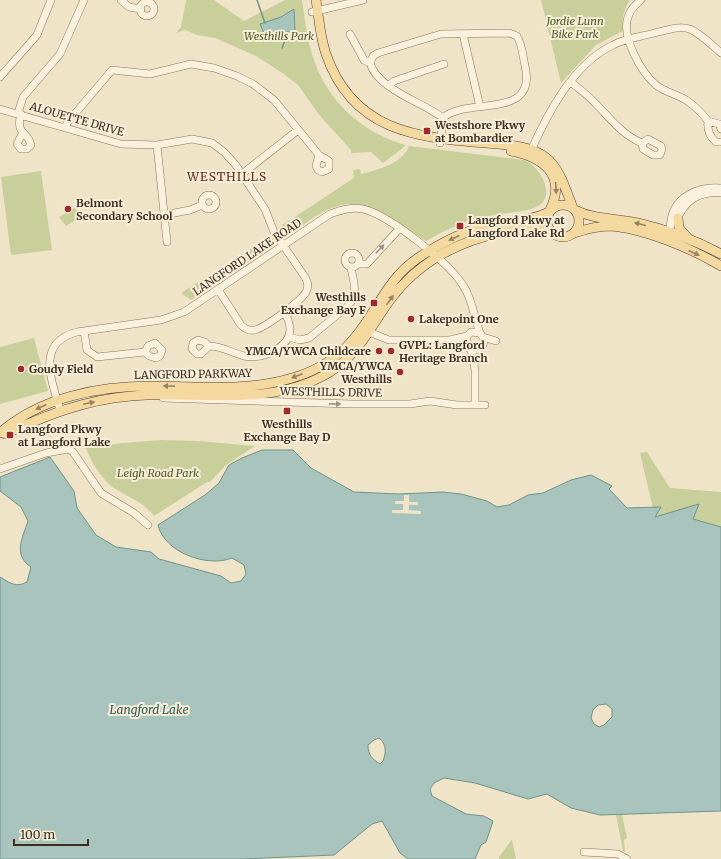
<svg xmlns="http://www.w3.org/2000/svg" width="721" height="859" font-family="Merriweather,serif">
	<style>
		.green { fill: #c9cf9b }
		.water { fill: #a9c4bc; stroke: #6f938a; fill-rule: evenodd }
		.pier { fill: #f0e4c8 }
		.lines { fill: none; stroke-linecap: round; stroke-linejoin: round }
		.stream { stroke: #6f938a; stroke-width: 1.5 }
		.minor-casing { stroke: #8d765c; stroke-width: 8 }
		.major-casing { stroke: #5b4430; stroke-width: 10 }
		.minor { stroke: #faf1dc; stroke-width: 7 }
		.major { stroke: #f3d9a0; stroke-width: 9 }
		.oneway { fill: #988460 }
		.oneway2 { fill: #9c907e }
		.poi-dot { fill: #9e2a2b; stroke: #f7eed8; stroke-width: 1.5 }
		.labels { text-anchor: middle; stroke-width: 4; stroke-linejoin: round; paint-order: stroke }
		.park-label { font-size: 11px; font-style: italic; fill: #4d5a26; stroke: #f7eed8 }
		.street-label { font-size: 11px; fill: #3d2e20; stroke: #f7eed8 }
		.poi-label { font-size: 11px; font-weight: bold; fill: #3d2e20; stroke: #f7eed8; text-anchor: start }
		.neighbourhood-label { font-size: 12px; letter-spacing: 1px; fill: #6b2e1e; stroke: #f7eed8 }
		.water-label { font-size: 12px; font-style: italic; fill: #2f5d5a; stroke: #f7eed8 }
	</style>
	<rect width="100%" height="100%" fill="#f0e4c8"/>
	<path class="green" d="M186 0H214L244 21 285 0H302C305 19 307 39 313 57 327 101 361 132 405 145L403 148 383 163 371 152 351 153V150L320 116 298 85 284 74 256 56 215 38 197 35 185 30 176 33 181 27Z
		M541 0H630C623 11 622 19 623 31L596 45 561 83Z
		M409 146 524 160C540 166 558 197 536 207 523 213 507 212 494 215 469 219 447 229 426 241 398 223 367 193 332 208 315 214 300 228 285 237L278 228 354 178 353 170 360 169 361 174C377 170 402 164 409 146Z
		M41 171 52 250 11 255 1 177Z
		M75 207 81 217 66 226 59 217Z
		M271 236 276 243 191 300 181 293Z
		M34 338 48 391 0 404V347Z
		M161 440 198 441 255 446 226 465 210 482H207L154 516C142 501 129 498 114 488 102 480 90 460 86 448L122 443Z
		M647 452 670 488 721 492V527L692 519 698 505 655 517 640 453Z
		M616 815H622L627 838 624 840 625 852 623 851Z
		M512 839 516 859H499V857Z"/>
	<path class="water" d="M294 9 295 31 282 33 266 38 260 24 281 17Z
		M262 450H293L311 468 354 492 398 494 443 492 461 494 487 501 497 507 509 505 528 495 543 493 571 480 591 475 612 486 609 489 627 508 661 507 655 517 699 504 693 519 721 527V811L600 815 571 808 547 794 528 799 475 783 444 778 434 783 430 789 432 796 466 814 484 816 493 821 486 842 481 845 475 859H408L400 853 382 821 372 824 334 855 244 859H0V577C10 583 16 588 27 582L31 567C13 555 22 539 28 521L21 507 0 491V477L50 457 74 491 77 508 96 535 116 547 151 552 159 559 221 576 231 583 241 581 246 574 244 565 232 558C207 568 164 552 158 525L205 495 219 483 229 465 242 458ZM606 704 612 709V717L604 725 599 727 594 724 591 718 593 710 598 705ZM379 738C387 744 386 753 383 761L380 764C372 759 368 755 368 745L374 740Z"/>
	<path class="pier" d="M404 495H409V502H418V505H409V510L421 511V514L392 513V510H403V504H395V501H404Z"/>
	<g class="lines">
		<path class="stream" d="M257 0 265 23
			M282 48 288 33"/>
		<defs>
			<path id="minor" d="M121 0 129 7 141 9
				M641 0C636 4 630 10 628 17 621 37 641 72 656 85 665 92 676 94 686 100 695 106 702 113 708 121
				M140 9a7 7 0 1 1 14 0a7 7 0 1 1-14 0Z
				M312 12 363 0
				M350 34 364 60 370 63
				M463 34 480 107
				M0 77 37 35 51 0
				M571 82C579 89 588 95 595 103 610 118 622 135 642 143
				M389 85 394 81 444 64
				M0 109 121 144 157 145 192 139 212 143 224 152 235 164 265 209 274 232 305 277C308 282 309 287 306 292 301 301 266 327 255 330 250 331 245 329 241 325L219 291
				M18 113 23 97 60 54 84 0
				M21 114C15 135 28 131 31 145L27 149H21L17 144 22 134
				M66 128 67 123 112 70 150 74 191 64 214 68 237 76 253 84 274 100 319 155 329 161V169L322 172 318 170 316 166 319 155
				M721 129 719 124 708 121C707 129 709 136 716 142H721
				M648 139 661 146 662 149 660 155H653L643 149 642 143Z
				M440 143 443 118C466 96 538 121 525 66 523 57 522 44 517 36L509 33 441 34 378 53 373 56 370 63C378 90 423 102 443 118
				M157 145 167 242
				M530 153C547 114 573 64 613 45 626 38 640 37 654 33 665 31 679 25 690 29 701 34 712 45 721 53
				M242 174 298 130
				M202 202a7 7 0 1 1 14 0a7 7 0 1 1-14 0Z
				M164 215 190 210 202 205
				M676 222C684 201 698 191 721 193
				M669 235C671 230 670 226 671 220 675 196 699 186 721 188
				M345 260a7 7 0 1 1 14 0a7 7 0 1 1-14 0Z
				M359 264H367L399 229
				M364 330 389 340H450L467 336
				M84 331 87 350 97 357 145 352
				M289 337 300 340 309 338 348 306C358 294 354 282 351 268
				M483 337 496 341
				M198 340 205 342 209 346 201 354H197L192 349 193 343Z
				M155 343 162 350 160 356 156 358 149 356 145 352 148 346Z
				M209 346C222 346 232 353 244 356 259 359 277 353 286 341 293 332 289 320 284 312
				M470 349 477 350 483 345 484 339 480 333 471 332 467 336 466 341 472 353 475 370V405
				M163 398 352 404H410L430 401 457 405H485
				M60 410C52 381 35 343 77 332L161 320 184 312 330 214C341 210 351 207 363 209 389 215 451 264 464 287 473 301 474 318 480 333
				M0 469 46 453 69 449 73 452 101 493 134 513 148 525
				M584 852 618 854 627 859"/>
			<path id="major" d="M316 0C319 18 320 37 326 54 357 144 438 137 516 146 556 152 560 175 573 208
				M511 151C543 157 567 175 550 210
				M547 221a16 16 0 1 1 32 0a16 16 0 1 1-32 0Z
				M575 210C595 220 616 218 638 223 667 230 695 240 721 254
				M678 218 679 228 688 238
				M574 233C586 229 598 226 610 226 643 228 693 249 721 266
				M0 433C40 397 100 386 152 386 199 386 246 392 292 378 317 371 340 356 356 336 378 309 388 278 418 258 439 244 463 231 488 226 509 222 530 221 549 212
				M5 434C47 415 84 400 131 396 197 390 269 409 330 372 360 353 370 327 390 300 418 262 459 241 503 232 519 229 534 226 549 230"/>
		</defs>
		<use href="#minor" class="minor-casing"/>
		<use href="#major" class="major-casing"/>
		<use href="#minor" class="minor"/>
		<use href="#major" class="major"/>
	</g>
	<defs><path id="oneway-solid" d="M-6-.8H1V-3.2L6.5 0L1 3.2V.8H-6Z"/></defs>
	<g class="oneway">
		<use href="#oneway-solid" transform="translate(556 188) rotate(87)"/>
		<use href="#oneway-solid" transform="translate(640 224) rotate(-166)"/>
		<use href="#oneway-solid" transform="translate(454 238) rotate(155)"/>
		<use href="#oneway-solid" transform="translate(694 253) rotate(24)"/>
		<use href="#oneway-solid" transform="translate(390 300) rotate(-54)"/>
		<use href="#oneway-solid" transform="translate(297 376) rotate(159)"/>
		<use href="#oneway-solid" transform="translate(169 386) rotate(-179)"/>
		<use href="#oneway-solid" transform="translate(89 403) rotate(-12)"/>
		<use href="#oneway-solid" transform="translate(41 407) rotate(156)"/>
	</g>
	<g class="oneway2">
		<use href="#oneway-solid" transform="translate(380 249) rotate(-46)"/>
		<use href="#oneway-solid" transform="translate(335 404) rotate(1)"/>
	</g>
	<g class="poi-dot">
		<rect x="423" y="127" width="8" height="8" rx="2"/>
		<circle cx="68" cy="209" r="4"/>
		<rect x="456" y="222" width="8" height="8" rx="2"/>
		<rect x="370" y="299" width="8" height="8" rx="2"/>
		<circle cx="411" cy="319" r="4"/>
		<circle cx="379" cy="351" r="4"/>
		<circle cx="391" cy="351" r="4"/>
		<circle cx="21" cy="369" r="4"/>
		<circle cx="400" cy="372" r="4"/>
		<rect x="283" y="407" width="8" height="8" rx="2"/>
		<rect x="6" y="431" width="8" height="8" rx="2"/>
	</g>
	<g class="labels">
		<g class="park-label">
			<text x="575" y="25">Jordie Lunn<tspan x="575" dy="13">Bike Park</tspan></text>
			<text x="279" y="40">Westhills Park</text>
			<text x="158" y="477">Leigh Road Park</text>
		</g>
		<g class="street-label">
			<text transform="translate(77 119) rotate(16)" y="4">ALOUETTE DRIVE</text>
			<text transform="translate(247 257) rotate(-34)" y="4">LANGFORD LAKE ROAD</text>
			<text transform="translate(193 374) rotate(-1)" y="4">LANGFORD PARKWAY</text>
			<text transform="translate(331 392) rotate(1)" y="4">WESTHILLS DRIVE</text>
		</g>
		<g class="poi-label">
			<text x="435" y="129">Westshore Pkwy<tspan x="435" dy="13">at Bombardier</tspan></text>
			<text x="76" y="207">Belmont<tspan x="76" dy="13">Secondary School</tspan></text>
			<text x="468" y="224">Langford Pkwy at<tspan x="468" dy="13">Langford Lake Rd</tspan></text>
			<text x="366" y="301" text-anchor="end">Westhills<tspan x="366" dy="13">Exchange Bay F</tspan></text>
			<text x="419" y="323">Lakepoint One</text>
			<text x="399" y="349">GVPL: Langford<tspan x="399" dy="13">Heritage Branch</tspan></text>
			<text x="371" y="355" text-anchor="end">YMCA/YWCA Childcare</text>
			<text x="392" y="370" text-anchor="end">YMCA/YWCA<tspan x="392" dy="13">Westhills</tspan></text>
			<text x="29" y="373">Goudy Field</text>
			<text x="287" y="428" text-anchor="middle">Westhills<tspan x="287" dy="13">Exchange Bay D</tspan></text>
			<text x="18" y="433">Langford Pkwy<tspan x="18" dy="13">at Langford Lake</tspan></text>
		</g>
		<g class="neighbourhood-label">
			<text x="227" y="181">WESTHILLS</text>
		</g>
		<g class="water-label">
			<text x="149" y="714">Langford Lake</text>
		</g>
	</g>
	<path d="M14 839v6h74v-6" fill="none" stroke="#3d2e20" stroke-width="2"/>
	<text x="20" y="839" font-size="12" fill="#3d2e20" stroke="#f7eed8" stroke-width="3" paint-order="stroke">100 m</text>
</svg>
